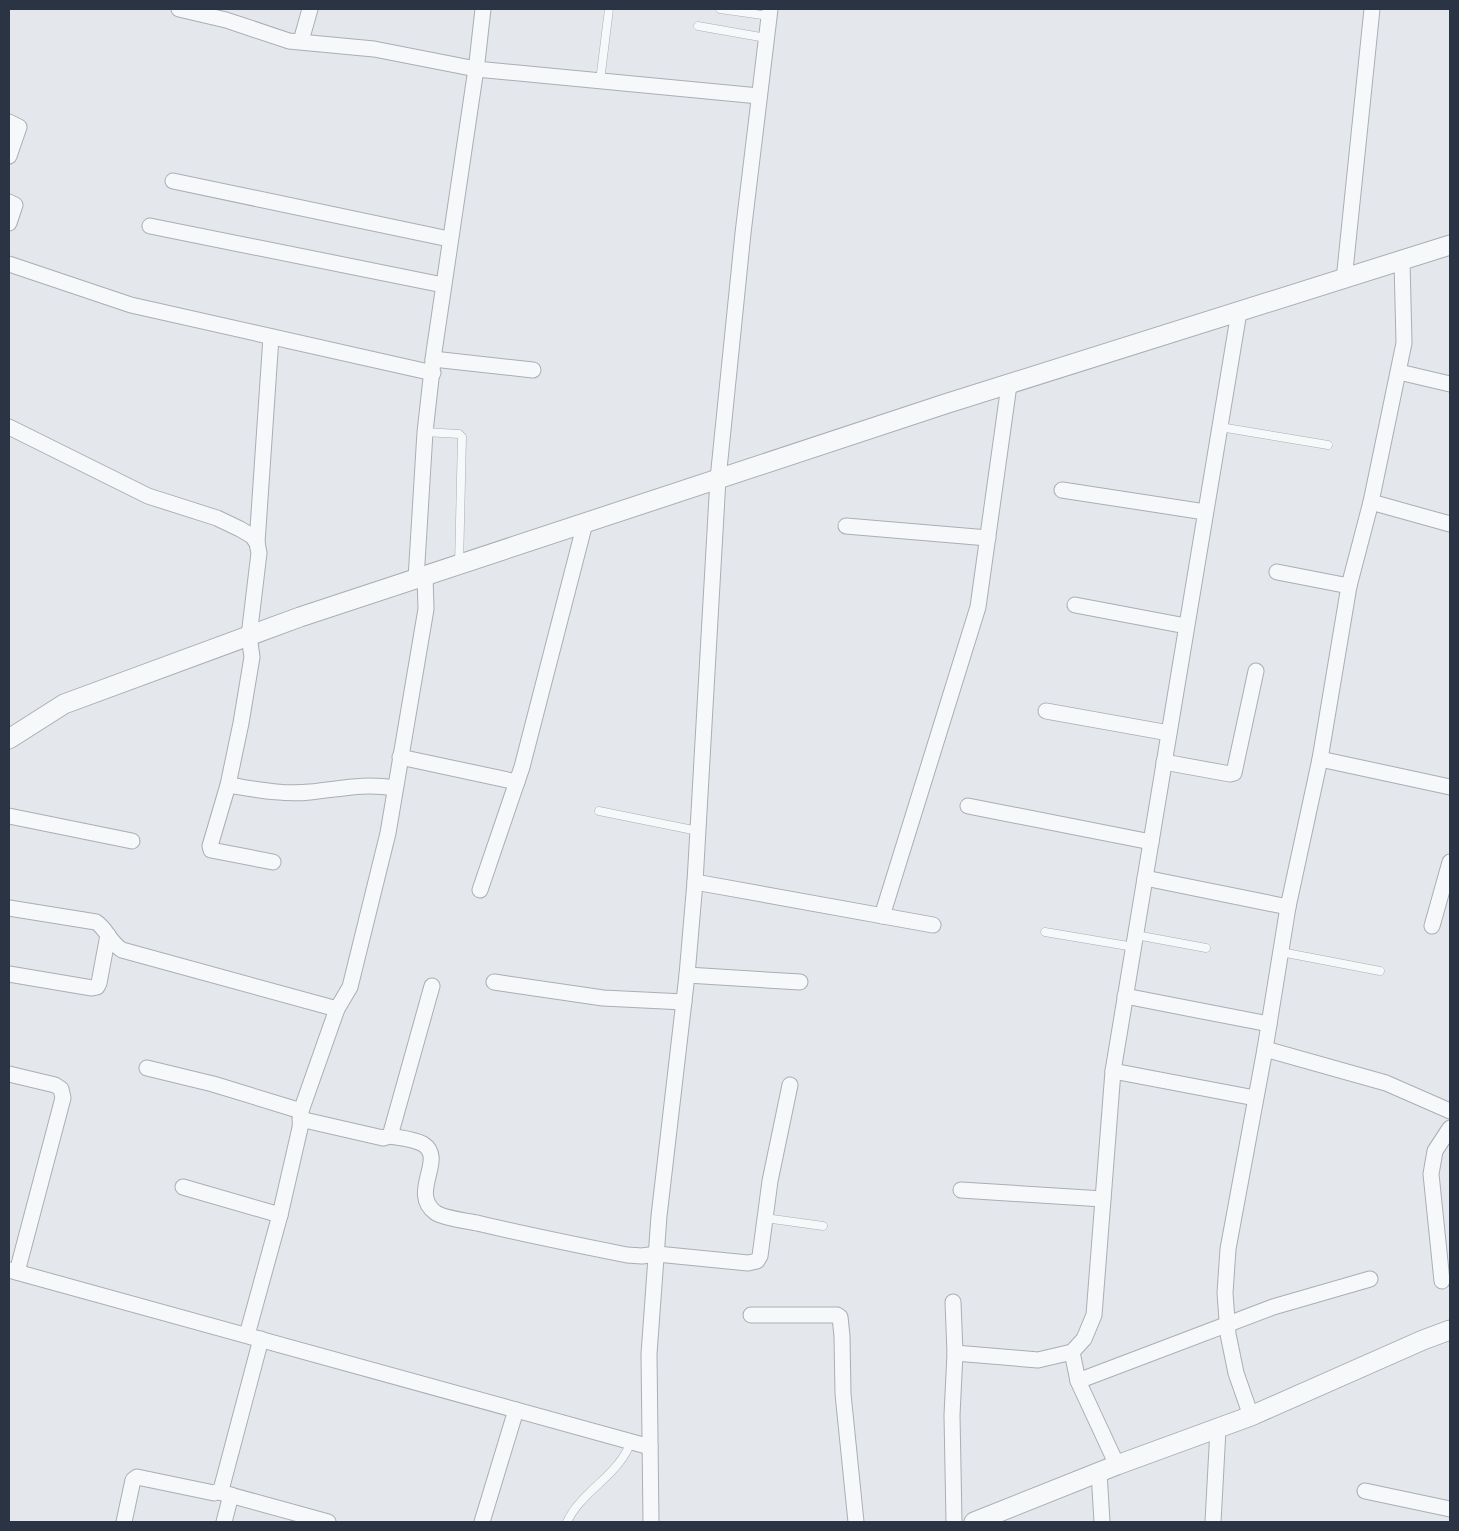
<svg xmlns="http://www.w3.org/2000/svg" width="1459" height="1531" font-family="Jost,sans-serif">
<style>
.lines{fill:none;stroke-linecap:round;stroke-linejoin:round}
.service-casing{stroke:#a9aeb7;stroke-width:9}
.minor-casing{stroke:#a9aeb7;stroke-width:17}
.tertiary-casing{stroke:#a9aeb7;stroke-width:21}
.service{stroke:#f7f8fa;stroke-width:8}
.minor{stroke:#f7f8fa;stroke-width:15}
.tertiary{stroke:#f7f8fa;stroke-width:19}
</style>
<rect width="100%" height="100%" fill="#e4e7ec"/>
<g class="lines">
<defs>
<g id="service">
<path d="M 720,9 L 769,16"/>
<path d="M 698,26 L 766,38"/>
<path d="M 600,81 L 609,9"/>
<path d="M 1220,427 L 1328,445"/>
<path d="M 425,432 L 459,434 L 462,437 L 459,565"/>
<path d="M 599,811 L 698,831"/>
<path d="M 1045,932 L 1134,947"/>
<path d="M 1136,935 L 1206,948"/>
<path d="M 1281,952 L 1380,971"/>
<path d="M 765,1218 L 823,1226"/>
<path d="M 567,1522 C 582,1490 620,1475 631,1441"/>
</g>
<g id="minor">
<path d="M 179,9 L 226,20 L 289,41 L 374,49 L 476,69 L 759,96"/>
<path d="M 301,41 L 310,9"/>
<path d="M 9,122 L 19,127 L 9,156"/>
<path d="M 173,181 L 449,239"/>
<path d="M 9,202 L 15,205 L 9,223"/>
<path d="M 150,226 L 443,285"/>
<path d="M 1402,261 L 1404,343 L 1371,502 L 1450,524"/>
<path d="M 9,264 L 131,305 L 433,373"/>
<path d="M 1344,280 L 1372,9"/>
<path d="M 433,359 L 533,370"/>
<path d="M 1399,372 L 1450,384"/>
<path d="M 9,427 L 148,496 L 217,518 L 240,529 L 252,536 L 257,543 L 259,553 L 249,636 L 252,657 L 241,723 L 228,785 L 210,846 L 211,850 L 273,862"/>
<path d="M 1062,490 L 1205,512"/>
<path d="M 846,526 L 988,538"/>
<path d="M 257,543 L 271,337"/>
<path d="M 1277,572 L 1349,586"/>
<path d="M 416,579 L 425,432 L 434,352 L 477,62 L 483,9"/>
<path d="M 1075,605 L 1186,626"/>
<path d="M 1046,711 L 1169,733"/>
<path d="M 400,757 L 517,782"/>
<path d="M 1320,759 L 1450,787"/>
<path d="M 1164,762 L 1230,774 L 1234,773 L 1256,671"/>
<path d="M 228,785 C 255,789 282,795 310,792 C 341,789 363,783 395,788"/>
<path d="M 968,806 L 1151,842"/>
<path d="M 9,816 L 132,841"/>
<path d="M 1145,878 L 1288,907"/>
<path d="M 695,882 L 933,925"/>
<path d="M 480,890 L 522,767 L 585,523"/>
<path d="M 9,908 L 96,922 C 107,929 109,942 122,950 L 337,1009"/>
<path d="M 882,916 L 978,607 L 1009,385"/>
<path d="M 1432,926 L 1450,862"/>
<path d="M 9,974 L 92,988 L 97,987 L 99,983 L 108,935"/>
<path d="M 687,975 L 800,982"/>
<path d="M 494,982 L 603,998 L 684,1002"/>
<path d="M 1125,996 L 1269,1024"/>
<path d="M 1265,1049 L 1386,1083 L 1450,1111"/>
<path d="M 147,1068 L 213,1084 L 301,1111"/>
<path d="M 1113,1071 L 1255,1098"/>
<path d="M 9,1074 L 55,1085 L 61,1089 L 63,1098 L 17,1272"/>
<path d="M 300,1119 L 383,1138 L 390,1136 L 432,986"/>
<path d="M 390,1136 C 400,1138 414,1139 423,1144 C 447,1159 408,1193 436,1213 C 444,1218 466,1221 477,1223 C 527,1235 577,1245 627,1255 L 642,1256 L 657,1254 L 748,1263 L 757,1261 L 760,1256 L 770,1181 L 790,1085"/>
<path d="M 183,1187 L 280,1215"/>
<path d="M 961,1190 L 1103,1199"/>
<path d="M 9,1270 L 650,1447"/>
<path d="M 1442,1281 L 1431,1174 L 1435,1151 L 1450,1128"/>
<path d="M 953,1302 L 955,1353 L 952,1415 L 954,1522"/>
<path d="M 751,1315 L 837,1315 L 840,1317 L 842,1336 L 843,1394 L 856,1522"/>
<path d="M 247,1335 L 280,1215 L 300,1128 L 301,1111 L 337,1009 L 350,987 L 388,833 L 426,609 L 425,576"/>
<path d="M 955,1353 L 1038,1360 L 1072,1352"/>
<path d="M 1078,1381 L 1273,1307 L 1370,1279"/>
<path d="M 1251,1416 L 1236,1373 L 1228,1334 L 1225,1293 L 1228,1249 L 1265,1049 L 1288,907 L 1320,759 L 1349,586 L 1371,502"/>
<path d="M 1117,1465 L 1078,1381 L 1072,1352 L 1084,1339 L 1094,1315 L 1113,1071 L 1239,312"/>
<path d="M 1099,1472 L 1102,1522"/>
<path d="M 1365,1491 L 1450,1509"/>
<path d="M 219,1492 L 328,1522"/>
<path d="M 124,1522 L 133,1480 L 137,1477 L 214,1493 L 221,1490 L 261,1339"/>
<path d="M 224,1522 L 231,1495"/>
<path d="M 482,1522 L 516,1410"/>
<path d="M 651,1522 L 649,1354 L 659,1216 L 687,975 L 695,882 L 718,479 L 743,233 L 770,9"/>
<path d="M 1213,1522 L 1218,1429"/>
</g>
<g id="tertiary">
<path d="M 9,739 L 64,704 L 300,617 L 945,404 L 1450,245"/>
<path d="M 974,1522 L 1117,1465 L 1251,1416 L 1423,1340 L 1450,1330"/>
</g>
</defs>
<use href="#service" class="service-casing"/>
<use href="#minor" class="minor-casing"/>
<use href="#tertiary" class="tertiary-casing"/>
<use href="#service" class="service"/>
<use href="#minor" class="minor"/>
<use href="#tertiary" class="tertiary"/>
</g>
<rect width="1459" height="1531" fill="none" stroke="#2b3445" stroke-width="20"/>
</svg>
